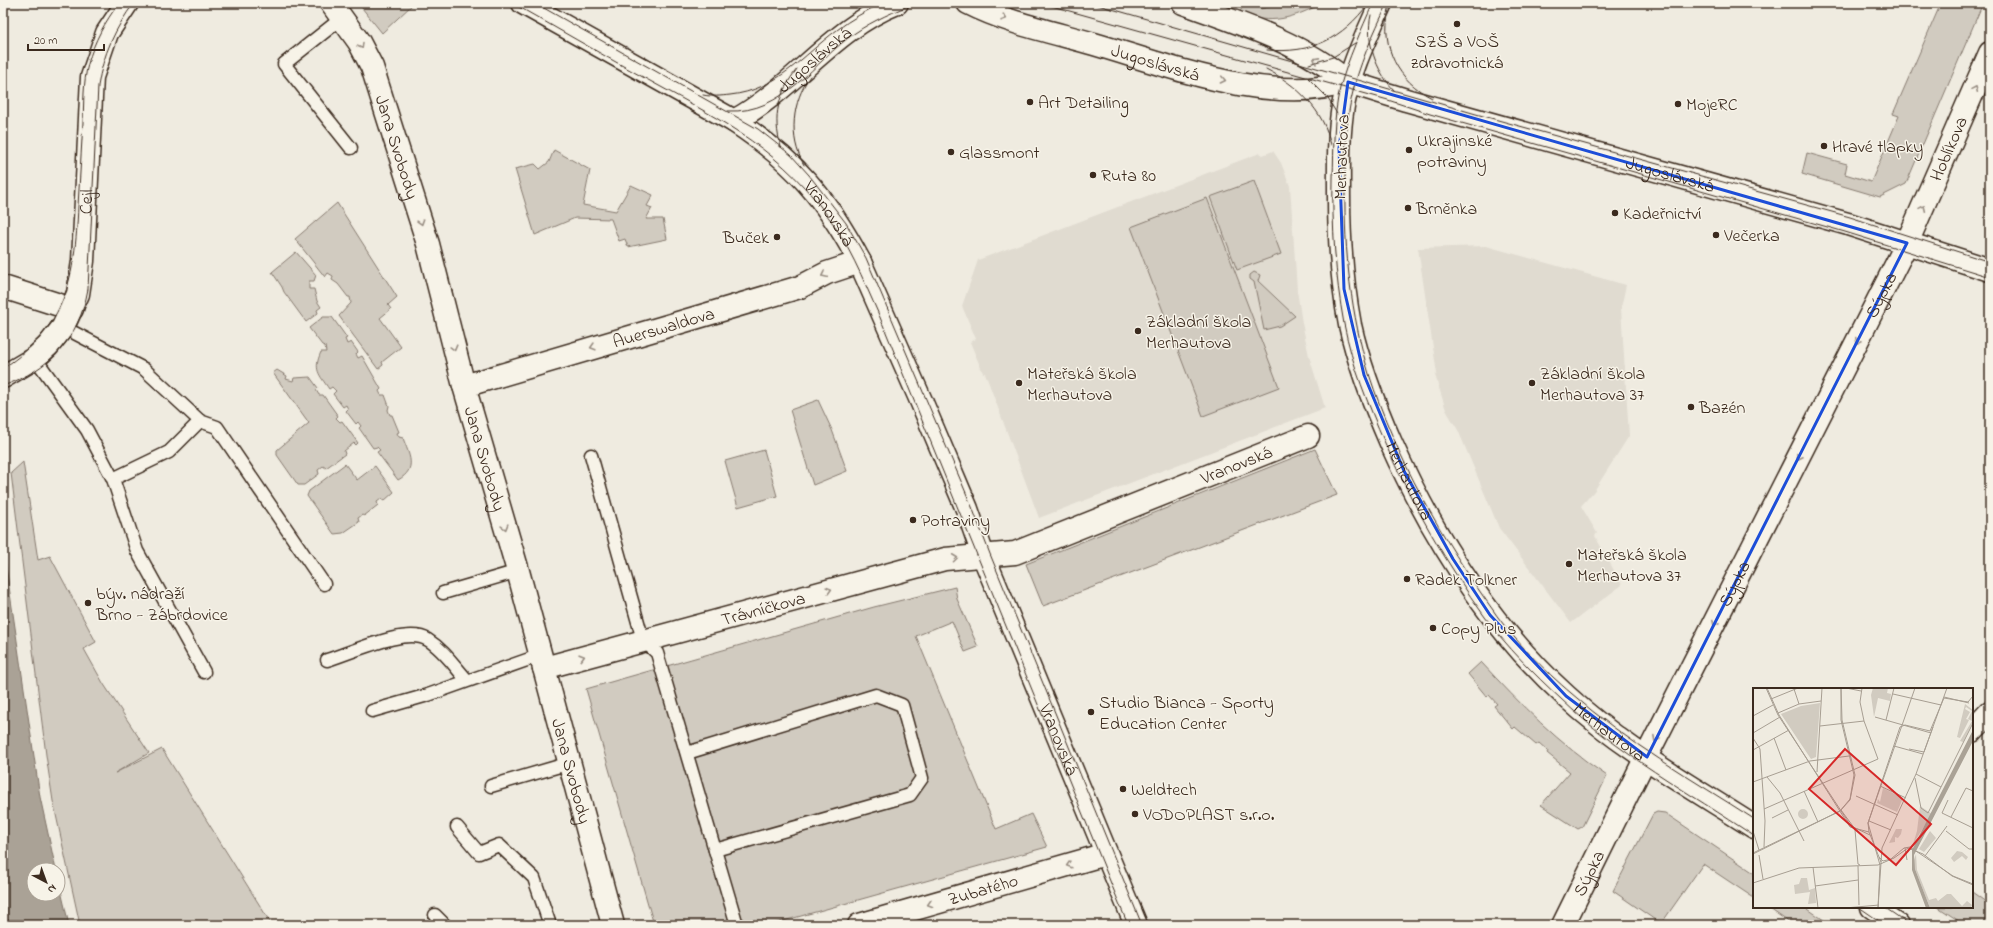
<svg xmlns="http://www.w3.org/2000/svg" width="1993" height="928" font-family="'Indie Flower',sans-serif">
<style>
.built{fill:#e0dbd0}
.green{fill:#d1cbc0;stroke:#867a6f}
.water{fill:#aaa296;stroke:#7e7266}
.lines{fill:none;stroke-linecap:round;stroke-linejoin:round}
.lane-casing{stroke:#3b2a1e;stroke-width:15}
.street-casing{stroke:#3b2a1e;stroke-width:25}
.secondary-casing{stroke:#3b2a1e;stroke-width:25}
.lane{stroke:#f7f3e8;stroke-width:12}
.street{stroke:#f7f3e8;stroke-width:22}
.secondary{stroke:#f7f3e8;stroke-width:22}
.tram{stroke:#3b2a1e;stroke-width:1}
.oneway{stroke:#998e83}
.marked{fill:none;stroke:#1d4ed8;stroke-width:3;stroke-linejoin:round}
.poi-dot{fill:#3b2a1e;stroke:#f7f3e8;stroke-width:1.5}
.labels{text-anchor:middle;stroke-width:3;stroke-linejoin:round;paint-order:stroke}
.poi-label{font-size:18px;fill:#3b2a1e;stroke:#f7f3e8;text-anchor:start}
.street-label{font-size:18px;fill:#3b2a1e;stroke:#f7f3e8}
.inset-road{fill:none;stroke:#a79e92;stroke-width:1}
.view{fill:#d62828;fill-opacity:0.15;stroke:#d62828;stroke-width:2}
.inset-edge{fill:none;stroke:#3b2a1e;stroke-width:2}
</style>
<rect width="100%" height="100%" fill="#efebe0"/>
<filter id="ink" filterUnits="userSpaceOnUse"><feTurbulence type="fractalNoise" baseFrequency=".025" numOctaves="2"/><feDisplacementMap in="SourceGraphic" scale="8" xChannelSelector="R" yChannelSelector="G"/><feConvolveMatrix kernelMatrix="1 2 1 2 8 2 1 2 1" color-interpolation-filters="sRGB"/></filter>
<g filter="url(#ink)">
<g class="built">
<path d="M 1273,151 L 1281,163 L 1290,186 L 1297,290 L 1302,323 L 1309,356 L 1325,408 L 1039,518 L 985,373 L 983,373 L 970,342 L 976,339 L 962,306 L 978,260 L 1260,153 L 1263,155 Z"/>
<path d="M 1486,246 L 1626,285 L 1621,308 L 1629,436 L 1594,491 L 1581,506 L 1597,533 L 1595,536 L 1622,585 L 1571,623 L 1499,528 L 1458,430 L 1446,410 L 1435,375 L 1437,374 L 1418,248 Z"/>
</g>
<g class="green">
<path d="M 358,3 L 409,3 L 412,5 L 382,33 Z"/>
<path d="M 1247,3 L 1254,6 L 1259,4 L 1260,9 L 1286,3 L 1323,3 C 1293,18 1272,26 1238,13 Z"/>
<path d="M 1941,3 L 1983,3 L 1906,184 L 1880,197 L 1802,174 L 1807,153 L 1847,164 L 1845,174 L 1871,182 L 1899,116 L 1893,114 Z"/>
<path d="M 554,150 L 590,170 L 583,205 L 616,211 L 631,185 L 653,195 L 647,206 L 652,208 L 646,219 L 663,219 L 667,239 L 628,247 L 625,239 L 619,241 L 611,219 L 575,218 L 535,235 L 515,169 L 535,164 L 540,169 L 549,162 Z"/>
<path d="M 1254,181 L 1281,254 L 1237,270 L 1210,197 Z"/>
<path d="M 1207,198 L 1279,387 L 1203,416 L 1131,227 Z"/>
<path d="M 337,203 L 397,297 L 388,305 L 391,309 L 380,318 L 401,347 L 382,362 L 383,365 L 378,369 L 339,316 L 351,303 L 350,297 L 348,297 L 338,284 L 332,280 L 333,276 L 328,273 L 325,277 L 295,239 Z"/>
<path d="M 296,252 L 316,275 L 314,281 L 309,281 L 309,289 L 314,289 L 317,301 L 321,307 L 317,310 L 318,313 L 306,322 L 284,292 L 282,287 L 272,272 Z"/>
<path d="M 1254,272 L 1260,275 L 1258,281 L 1295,316 L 1280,326 L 1264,330 L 1254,282 L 1250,279 L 1250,275 Z"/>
<path d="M 323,317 L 332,317 L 347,338 L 345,339 L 347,344 L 351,342 L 358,352 L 356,354 L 358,358 L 362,356 L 381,389 L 379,391 L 381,395 L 385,395 L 389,406 L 388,410 L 390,415 L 392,415 L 399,432 L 397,433 L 399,437 L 403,438 C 409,455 418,469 398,480 L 377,452 L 380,450 L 377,447 L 373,448 L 359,428 L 361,426 L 358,422 L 356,424 L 346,411 L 348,409 L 346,405 L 343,407 L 333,394 L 336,391 L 332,387 L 329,389 C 319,374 313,370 321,352 L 326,352 L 325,346 L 322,345 L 309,328 Z"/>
<path d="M 277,370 L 287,376 L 286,379 L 293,381 L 294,378 L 310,377 L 318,388 L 316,390 L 319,395 L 323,395 L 338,416 L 336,418 L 340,422 L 342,421 L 358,443 L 356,445 L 354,443 L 344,451 L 345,454 L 326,468 L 323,466 L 318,470 L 319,474 L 304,485 L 298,485 L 277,455 L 277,450 L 309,423 L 273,373 Z"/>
<path d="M 818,400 L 832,430 L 847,471 L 813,485 L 790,410 Z"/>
<path d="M 1315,449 L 1337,495 L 1043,606 L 1026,564 Z"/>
<path d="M 764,450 L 777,496 L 738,507 L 725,461 Z"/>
<path d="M 23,462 L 38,560 L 50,556 L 96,642 L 84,649 L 103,683 L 149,753 L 115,773 L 162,749 L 272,925 L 80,925 L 53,801 L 46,755 L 11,473 Z"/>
<path d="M 345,464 L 357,480 L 375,466 L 394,492 L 384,501 L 381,499 L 377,502 L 378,505 L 364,516 L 362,515 L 358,518 L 359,522 L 343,533 L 334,534 L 307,496 L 309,491 Z"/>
<path d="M 955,587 L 957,599 L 978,647 L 965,652 L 952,621 L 916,636 L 996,829 L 1031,814 L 1047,847 L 769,925 L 654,925 L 586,689 L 874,607 Z"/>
<path d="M 1481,662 C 1521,705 1558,743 1607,776 L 1582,827 L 1578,829 L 1541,805 L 1570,772 L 1547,753 L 1548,751 L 1539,743 L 1536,745 L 1515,727 L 1513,729 L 1494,706 L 1497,704 L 1489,695 L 1487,697 L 1468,674 Z"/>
<path d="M 1657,812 L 1665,813 L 1754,873 L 1754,898 L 1703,864 L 1661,924 L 1613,891 L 1653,814 Z"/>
<path d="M 1972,892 L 1990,905 L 1990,925 L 1965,925 L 1938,907 L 1972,907 Z"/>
<path d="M 1767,907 L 1805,907 L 1831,925 L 1793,925 Z"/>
</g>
<path class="water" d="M 3,546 L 40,797 L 56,870 L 34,870 L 34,894 L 58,894 L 58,878 L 69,925 L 3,925 Z"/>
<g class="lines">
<defs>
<g id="lane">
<path d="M 342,18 L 284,64 L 351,148"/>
<path d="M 63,327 L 144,369 L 200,421 L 169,452 L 113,479"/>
<path d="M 35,358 L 87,430 L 113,479 L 137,551 L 204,672"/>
<path d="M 200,421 L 217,427 L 324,584"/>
<path d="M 591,455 L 643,640 L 657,653 L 737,925"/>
<path d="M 443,593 L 518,571"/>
<path d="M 327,660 C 351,653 407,626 428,640 C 444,650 455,667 467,680"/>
<path d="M 372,711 L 428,695 L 541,655"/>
<path d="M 687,753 L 876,695 L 902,705 L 922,778 L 910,795 L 715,850"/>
<path d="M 491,786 L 570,763"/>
<path d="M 457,827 L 479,853 L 499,845 L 534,878 L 550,925"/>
<path d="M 435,915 L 445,925"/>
</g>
<g id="street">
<path id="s1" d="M 331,3 L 359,42 L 372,67 L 428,244 L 464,386 L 518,571 L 613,925"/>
<path id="s2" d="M 1348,82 L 1406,100 L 1848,224 L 1990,270"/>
<path id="s3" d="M 734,121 C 795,161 826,198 860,262 L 922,403 L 967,509 L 983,555 L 1136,925"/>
<path d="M 3,287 L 72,309"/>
<path id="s4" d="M 464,386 L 800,287 L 827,273 L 860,262"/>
<path id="s5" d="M 544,668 L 945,559 L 1015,553 L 1308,436"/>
<path d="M 1972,731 L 1990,712"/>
<path id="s6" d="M 859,925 L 1106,854"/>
<path id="s7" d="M 1563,925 L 1643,763 L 1907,243 L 1990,53"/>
</g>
<g id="secondary">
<path id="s8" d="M 523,3 L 734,121 C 794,88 833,28 897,3"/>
<path id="s9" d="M 968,3 C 1007,23 1052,32 1094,44 C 1170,66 1270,106 1348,82"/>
<path d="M 1183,3 C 1239,23 1302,43 1348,82"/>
<path id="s10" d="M 1381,3 C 1366,37 1350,69 1343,106 C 1338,136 1339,165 1339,196 C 1339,239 1342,283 1350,325 C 1359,366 1374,404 1391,443 C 1433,537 1489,626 1566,696 C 1622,748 1690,786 1754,827"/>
<path id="s11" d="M 3,377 L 35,358 L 48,346 L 63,327 L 78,294 L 83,261 L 92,77 L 107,33 L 127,3"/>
<path d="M 1872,907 L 1898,925"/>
</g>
</defs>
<use href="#lane" class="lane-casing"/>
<use href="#street" class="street-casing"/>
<use href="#secondary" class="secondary-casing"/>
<use href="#lane" class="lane"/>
<use href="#street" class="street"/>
<use href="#secondary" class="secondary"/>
<g class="tram">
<path d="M 512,3 C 555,27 597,52 641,76 C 711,115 774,144 824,211 C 848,242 863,279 879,315 L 1128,925"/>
<path d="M 535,3 L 758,129 L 791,155 L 809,175 L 846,223 L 866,258 L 972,507 L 990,554 L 1142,925"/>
<path d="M 1041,3 L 1388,100 L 1430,114 L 1845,232 L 1990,277"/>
<path d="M 1091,3 L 1476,114 L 1850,217 L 1990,262"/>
<path d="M 1373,3 C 1361,31 1348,58 1340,88 C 1333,117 1334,148 1333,178 C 1332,227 1335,275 1344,324 C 1352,365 1368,404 1385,443 C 1412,504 1446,563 1485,617 C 1507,647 1534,674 1561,699 C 1618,754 1689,792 1754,836"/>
<path d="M 1388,3 C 1373,34 1358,66 1351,100 C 1345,129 1345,159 1345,189 C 1344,251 1351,315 1369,374 C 1395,456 1443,541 1493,610 C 1511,637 1546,672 1571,693 C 1626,742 1692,779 1754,819"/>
<path d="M 1389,9 C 1380,47 1398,81 1432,98"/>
<path d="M 1371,15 C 1365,41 1376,71 1394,90"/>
<path d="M 1267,50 C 1312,54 1342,39 1369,3"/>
<path d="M 1309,64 L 1333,57 L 1355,43"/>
<path d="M 1266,69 C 1297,85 1324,110 1331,145"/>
<path d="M 1308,78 L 1327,97 L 1337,114"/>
<path d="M 703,95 C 712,97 721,96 730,95 C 777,90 802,56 837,30 C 851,19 866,11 882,3"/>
<path d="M 728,111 C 784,114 814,61 855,33 C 874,20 895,11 916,3"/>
<path d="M 781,147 C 772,116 778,94 797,69"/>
<path d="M 804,165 C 788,137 792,102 810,76"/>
<path d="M 3,368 C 67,327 75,277 78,206 C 80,178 81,150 83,122 C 84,103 83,83 88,64 C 94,41 105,22 119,3"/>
<path d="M 3,386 C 50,369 79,339 88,289 L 98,86 C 103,55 115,28 134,3"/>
<path d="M 1859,907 L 1885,925"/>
<path d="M 1884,907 L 1910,925"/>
</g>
</g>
<defs><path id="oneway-chevron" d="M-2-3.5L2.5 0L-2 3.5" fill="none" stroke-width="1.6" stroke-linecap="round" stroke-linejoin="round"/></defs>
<g class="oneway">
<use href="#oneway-chevron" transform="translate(1004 18) rotate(18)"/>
<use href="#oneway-chevron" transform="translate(361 46) rotate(59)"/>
<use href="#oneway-chevron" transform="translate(1316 60) rotate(-151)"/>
<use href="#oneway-chevron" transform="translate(1223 80) rotate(12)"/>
<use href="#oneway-chevron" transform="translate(1975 89) rotate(-66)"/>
<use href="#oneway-chevron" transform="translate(1923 208) rotate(-66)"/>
<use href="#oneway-chevron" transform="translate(421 222) rotate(73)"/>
<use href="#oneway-chevron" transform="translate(824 275) rotate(155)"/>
<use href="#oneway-chevron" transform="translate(1858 341) rotate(117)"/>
<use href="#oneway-chevron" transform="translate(593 347) rotate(164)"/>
<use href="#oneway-chevron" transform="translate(454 348) rotate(75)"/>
<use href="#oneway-chevron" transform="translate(1799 457) rotate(117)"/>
<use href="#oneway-chevron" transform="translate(505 527) rotate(74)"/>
<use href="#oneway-chevron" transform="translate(955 558) rotate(-7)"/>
<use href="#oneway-chevron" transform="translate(829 590) rotate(-15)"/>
<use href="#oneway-chevron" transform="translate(1715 623) rotate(117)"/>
<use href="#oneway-chevron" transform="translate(582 657) rotate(-16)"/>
<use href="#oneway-chevron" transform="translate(1656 739) rotate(118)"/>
<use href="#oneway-chevron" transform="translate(1069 865) rotate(164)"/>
<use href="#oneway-chevron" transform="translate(930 904) rotate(164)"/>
</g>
</g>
<path class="marked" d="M 1348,82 L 1907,243 L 1647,757 L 1566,696 L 1490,615 L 1453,559 L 1404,471 L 1364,375 L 1344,289 L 1339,148 Z"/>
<g class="poi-dot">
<circle cx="1457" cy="24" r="4"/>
<circle cx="1030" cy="102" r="4"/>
<circle cx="1678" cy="104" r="4"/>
<circle cx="1824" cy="146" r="4"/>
<circle cx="1409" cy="150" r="4"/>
<circle cx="951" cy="152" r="4"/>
<circle cx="1093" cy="175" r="4"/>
<circle cx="1408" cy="208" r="4"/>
<circle cx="1615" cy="213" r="4"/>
<circle cx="1716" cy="235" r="4"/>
<circle cx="777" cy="237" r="4"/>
<circle cx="1138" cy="331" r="4"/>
<circle cx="1019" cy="383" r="4"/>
<circle cx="1532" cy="383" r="4"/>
<circle cx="1691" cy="407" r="4"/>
<circle cx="913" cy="520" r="4"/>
<circle cx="1569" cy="564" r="4"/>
<circle cx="1407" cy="579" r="4"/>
<circle cx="88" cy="603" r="4"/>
<circle cx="1433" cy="628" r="4"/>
<circle cx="1091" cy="712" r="4"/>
<circle cx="1123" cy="789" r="4"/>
<circle cx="1135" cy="814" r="4"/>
</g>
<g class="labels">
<g class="poi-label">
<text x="1457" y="47" text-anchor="middle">SZŠ a VOŠ<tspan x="1457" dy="21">zdravotnická</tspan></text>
<text x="1038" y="108">Art Detailing</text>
<text x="1686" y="110">MojeRC</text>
<text x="1417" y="146">Ukrajinské<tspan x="1417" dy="21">potraviny</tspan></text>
<text x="1832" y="152">Hravé tlapky</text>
<text x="959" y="158">Glassmont</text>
<text x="1101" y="181">Ruta 80</text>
<text x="1416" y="214">Brněnka</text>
<text x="1623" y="219">Kadeřnictví</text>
<text x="1724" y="241">Večerka</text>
<text x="769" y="243" text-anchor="end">Buček</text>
<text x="1146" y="327">Základní škola<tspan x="1146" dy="21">Merhautova</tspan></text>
<text x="1027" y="379">Mateřská škola<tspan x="1027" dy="21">Merhautova</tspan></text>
<text x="1540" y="379">Základní škola<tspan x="1540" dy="21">Merhautova 37</tspan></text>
<text x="1699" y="413">Bazén</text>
<text x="921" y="526">Potraviny</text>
<text x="1577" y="560">Mateřská škola<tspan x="1577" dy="21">Merhautova 37</tspan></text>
<text x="1415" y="585">Radek Tolkner</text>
<text x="96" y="599">býv. nádraží<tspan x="96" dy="21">Brno - Zábrdovice</tspan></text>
<text x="1441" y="634">Copy Plus</text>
<text x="1099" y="708">Studio Bianca - Sporty<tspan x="1099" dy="21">Education Center</tspan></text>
<text x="1131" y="795">Weldtech</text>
<text x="1143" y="820">VODOPLAST s.r.o.</text>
</g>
<g class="street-label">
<text dy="6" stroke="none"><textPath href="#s8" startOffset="343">Jugoslávská</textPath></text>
<text dy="6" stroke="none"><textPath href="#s9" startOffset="197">Jugoslávská</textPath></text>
<text dy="6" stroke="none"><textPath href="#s1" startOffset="160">Jana Svobody</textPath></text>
<text dy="6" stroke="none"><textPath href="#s7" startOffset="867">Hoblíkova</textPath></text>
<text transform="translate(1341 157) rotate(-88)" y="6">Merhautova</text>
<text dy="6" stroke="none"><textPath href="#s2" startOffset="335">Jugoslávská</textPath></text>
<text dy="6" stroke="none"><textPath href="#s11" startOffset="208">Cejl</textPath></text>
<text dy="6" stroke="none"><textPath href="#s3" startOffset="134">Vranovská</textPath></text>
<text dy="6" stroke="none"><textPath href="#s7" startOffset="706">Sýpka</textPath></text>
<text dy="6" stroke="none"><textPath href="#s4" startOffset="208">Auerswaldova</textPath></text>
<text dy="6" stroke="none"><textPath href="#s1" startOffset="484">Jana Svobody</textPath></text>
<text dy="6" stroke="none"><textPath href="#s5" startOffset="724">Vranovská</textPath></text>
<text dy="6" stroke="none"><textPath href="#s10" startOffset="497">Merhautova</textPath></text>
<text dy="6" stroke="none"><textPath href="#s7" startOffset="382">Sýpka</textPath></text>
<text dy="6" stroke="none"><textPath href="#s5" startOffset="227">Trávníčkova</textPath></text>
<text dy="6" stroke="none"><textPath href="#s10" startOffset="821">Merhautova</textPath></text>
<text dy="6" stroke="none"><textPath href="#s3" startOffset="709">Vranovská</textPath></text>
<text dy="6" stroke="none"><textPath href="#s1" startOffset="808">Jana Svobody</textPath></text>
<text dy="6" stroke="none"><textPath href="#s7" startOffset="58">Sýpka</textPath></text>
<text dy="6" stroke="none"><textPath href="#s6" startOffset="129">Zubatého</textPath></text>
</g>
</g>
<g transform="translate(1753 688)">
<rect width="220" height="220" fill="#efebe0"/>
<path d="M 120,0 L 135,0 L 134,5 L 138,6 L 137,13 L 125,10 L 121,29 L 118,7 ZM 67,15 L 63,69 L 58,71 L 28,26 L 48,18 ZM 212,16 L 220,22 L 220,34 L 210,54 L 207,53 L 219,33 L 215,31 L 219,23 L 213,19 L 212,21 L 217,24 L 213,31 L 216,32 L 207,50 L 204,49 ZM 130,100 L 150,110 L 144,124 L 124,115 L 125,111 L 127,114 ZM 167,118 L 179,126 L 160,156 L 164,143 ZM45 126a5 5 0 1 1 10 0a5 5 0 1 1-10 0ZM 143,141 L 149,141 L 148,146 L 145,150 L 142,149 L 142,154 L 136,155 ZM 177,143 L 183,150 L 171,164 L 166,161 ZM 204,163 L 209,164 L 215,169 L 213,172 L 209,168 L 201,174 L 198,170 ZM 163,166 L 164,182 L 176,212 L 183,210 L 185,213 L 194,206 L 198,206 L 209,218 L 214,213 L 219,217 L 218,220 L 177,220 L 162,181 L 160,175 ZM 48,190 L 54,190 L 56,202 L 62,200 L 63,215 L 55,216 L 57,204 L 42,206 L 41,197 L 46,196 Z" fill="#d1cbc0"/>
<path d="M 220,42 L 220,53 L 161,167 L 162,181 L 177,220 L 173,220 L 159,182 L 159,162 Z" fill="#aaa296"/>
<path class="inset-road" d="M 13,0 L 25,27 L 98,138 L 117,147M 14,0 L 26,27 L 97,139 L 116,144M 93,0 L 108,3M 109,0 L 107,14 L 111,33 L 125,71M 41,1 L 46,16M 140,6 L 188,17M 191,9 L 216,15M 18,11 L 45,0M 25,25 L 46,16 L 68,13M 0,28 L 20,17M 122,29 L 178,45M 133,32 L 141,0M 67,38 L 111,33M 0,45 L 27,29M 0,50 L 7,61 L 12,133 L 11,159M 21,50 L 33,82M 141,58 L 170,66M 156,61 L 171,64 L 180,39M 0,62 L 36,42M 64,84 L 69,0M 163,86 L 188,99M 14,89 L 27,105 L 51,153M 162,90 L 168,120 L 175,125 L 220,35M 0,94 L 57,73 L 96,68M 127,98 L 153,110M 51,103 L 65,134M 103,108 L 145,127M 195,112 L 189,125 L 220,140M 11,121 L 125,71M 88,122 L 102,141M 198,129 L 213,100 L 220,103M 19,130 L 35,122M 116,133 L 138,142M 102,142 L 105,176 L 107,177M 0,143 L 6,162M 193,143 L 216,161 L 220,161M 152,160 L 154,172M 0,165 L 87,123 L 97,111 L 101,87 L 88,32 L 88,0M 0,166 L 87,123 L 97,112 L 102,87 L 89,32 L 88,0M 6,167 L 10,191M 172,168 L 194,138M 126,169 L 130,173 L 138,171 L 151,160 L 157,159 L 200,188 L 220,196M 128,174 L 116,144 L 115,135 L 162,0M 105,178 L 106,217M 60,179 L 65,220M 0,195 L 46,180 L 125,177 L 141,170 L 155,160 L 170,166 L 199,188 L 220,197M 62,198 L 105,192M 92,220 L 126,217M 125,220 L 129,160 L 163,86 L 194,0M 125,220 L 127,177 L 115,135 L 147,39 L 152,37 L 177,43 L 191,10 L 215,14 L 220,8"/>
<path class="view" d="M 92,61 L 178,136 L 143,177 L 56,101 Z"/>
<rect width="220" height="220" class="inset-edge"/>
</g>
<rect width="1993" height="928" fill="none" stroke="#f7f3e8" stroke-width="16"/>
<rect x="8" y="8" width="1977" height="912" fill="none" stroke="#3b2a1e" stroke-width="1.5" filter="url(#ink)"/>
<g transform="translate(46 882) rotate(139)"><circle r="19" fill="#f7f3e8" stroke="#aca397"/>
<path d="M0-3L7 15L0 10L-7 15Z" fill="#3b2a1e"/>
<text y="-6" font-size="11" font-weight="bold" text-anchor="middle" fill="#3b2a1e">N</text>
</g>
<path d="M28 44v6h76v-6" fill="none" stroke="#3b2a1e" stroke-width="2"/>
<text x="34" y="44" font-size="12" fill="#3b2a1e" stroke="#f7f3e8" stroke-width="3" paint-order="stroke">20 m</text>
</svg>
